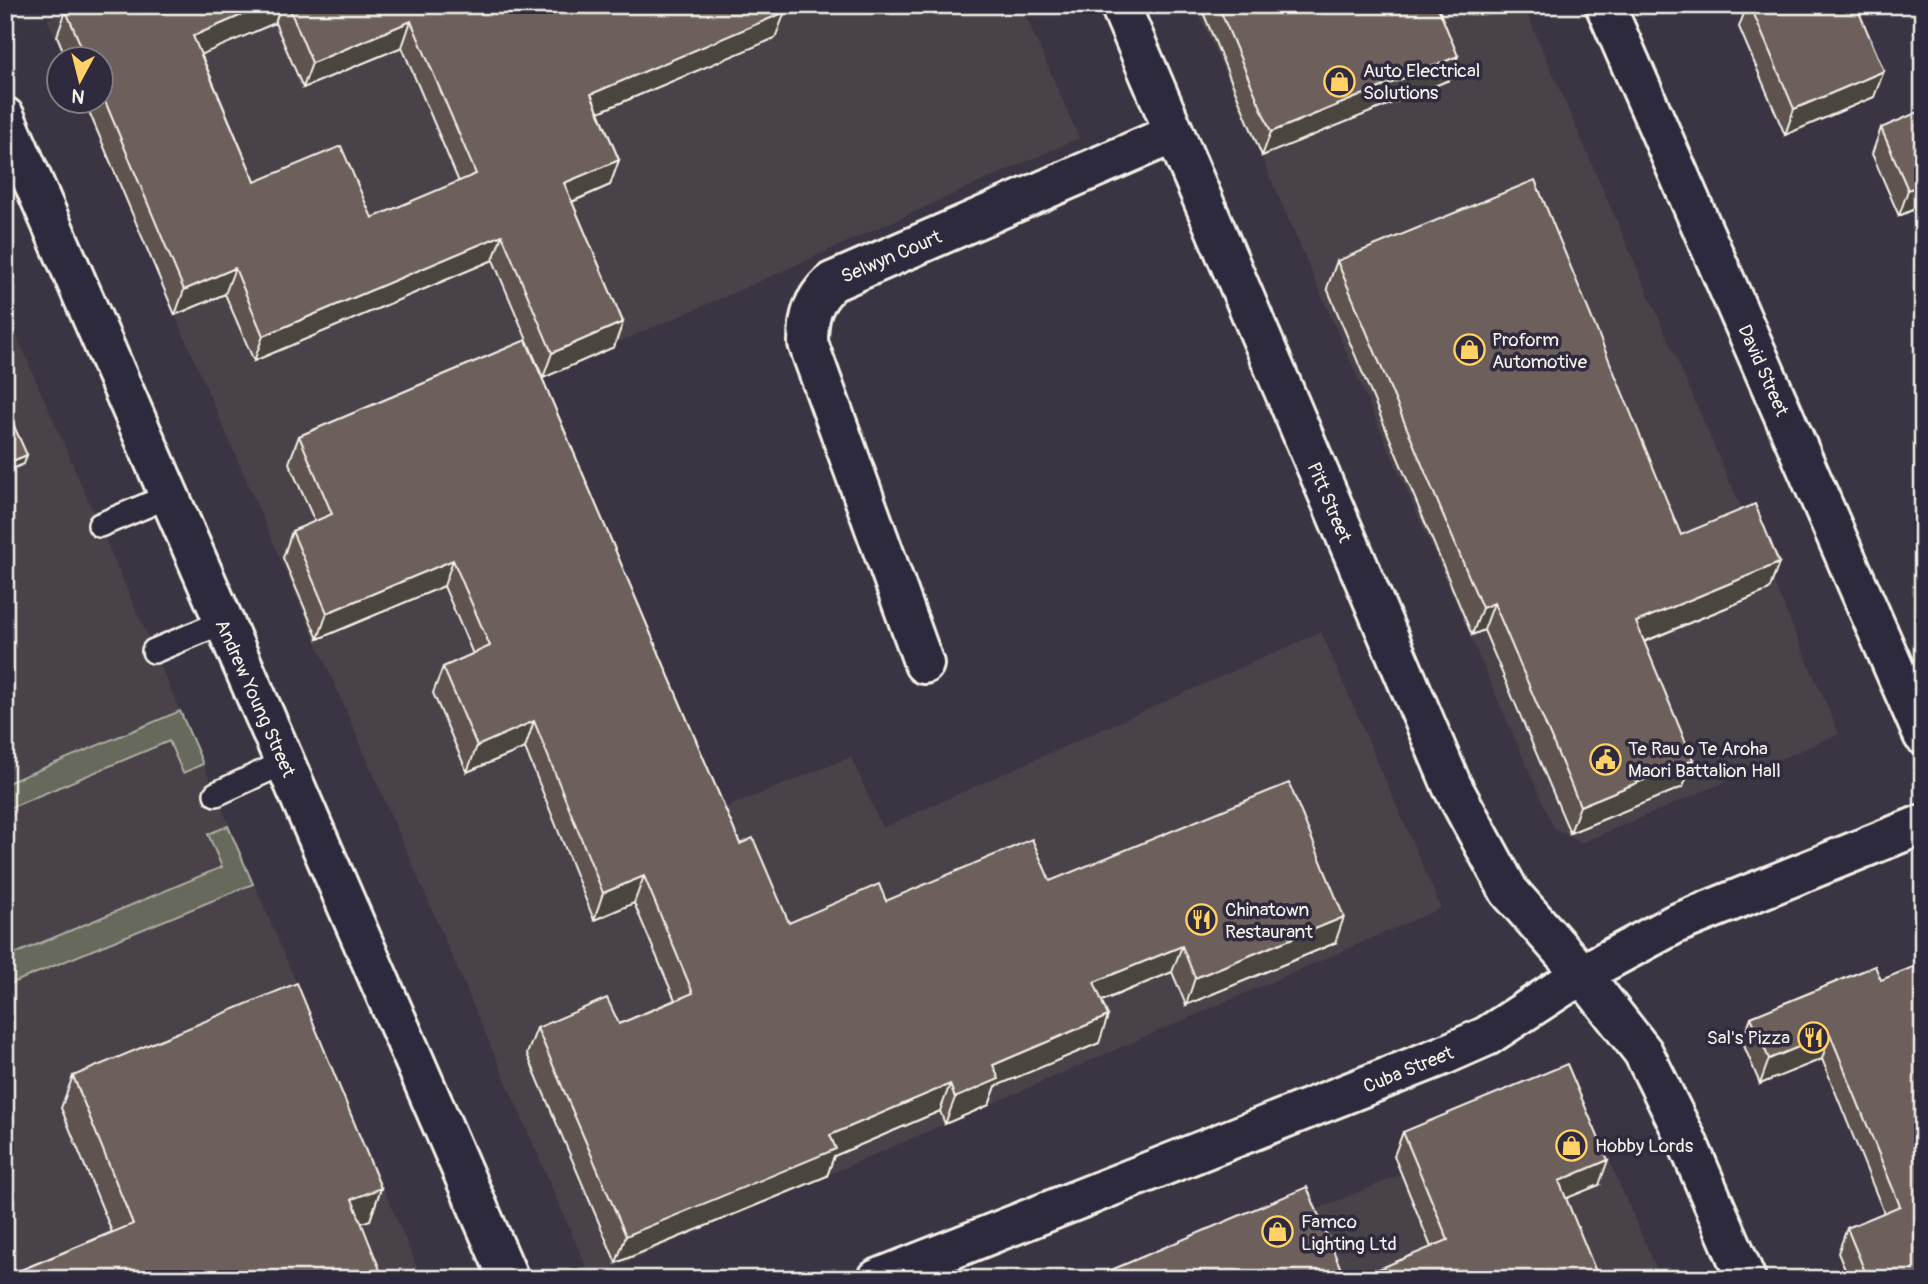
<svg xmlns="http://www.w3.org/2000/svg" width="1928" height="1284" font-family="Pangolin,sans-serif">
<style>
.built{fill:#4a424a}
.green{fill:#66695b;stroke:#adada2;stroke-width:2}
.lines{fill:none;stroke-linecap:round;stroke-linejoin:round}
.service-casing{stroke:#f4f1e8;stroke-width:28}
.minor-casing{stroke:#f4f1e8;stroke-width:44}
.tertiary-casing{stroke:#f4f1e8;stroke-width:44}
.secondary-casing{stroke:#f4f1e8;stroke-width:44}
.service{stroke:#2f2a3d;stroke-width:23}
.minor{stroke:#2f2a3d;stroke-width:38}
.tertiary{stroke:#2f2a3d;stroke-width:38}
.secondary{stroke:#2f2a3d;stroke-width:38}
.wall{fill:#5e534f;stroke:#f4f1e8;stroke-width:2;fill-rule:evenodd}
.shaded-wall{fill:#4c4440;stroke:#f4f1e8;stroke-width:2}
.building{fill:#6d615c;stroke:#f4f1e8;stroke-width:2}
.labels{text-anchor:middle;stroke-width:7;stroke-linejoin:round;paint-order:stroke}
.poi-label{font-size:19px;fill:#f4f1e8;stroke:#2f2a3d;text-anchor:start}
.street-label{font-size:19px;fill:#f4f1e8;stroke:#2f2a3d}
</style>
<rect width="100%" height="100%" fill="#3b3543"/>
<filter id="ink" filterUnits="userSpaceOnUse"><feTurbulence type="fractalNoise" baseFrequency=".0143" numOctaves="2"/><feDisplacementMap in="SourceGraphic" scale="14" xChannelSelector="R" yChannelSelector="G"/><feConvolveMatrix kernelMatrix="1 2 1 2 8 2 1 2 1" color-interpolation-filters="sRGB"/></filter>
<g filter="url(#ink)">
<g class="built">
<path d="M 79,5 L 1021,5 L 1079,138 L 722,298 L 534,378 L 720,810 L 851,757 L 882,828 L 1321,632 L 1441,908 L 591,1278 L 83,102 L 102,102 L 102,60 L 65,59 L 47,19 Z"/>
<path d="M 1195,5 L 1523,5 L 1839,734 L 1581,843 L 1554,828 Z"/>
<path d="M 5,309 L 216,794 L 422,1279 L 5,1279 Z"/>
<path d="M 1582,1099 L 1661,1279 L 1150,1279 Z"/>
</g>
<g class="green">
<path d="M 180,711 L 203,764 L 183,773 L 169,741 L 5,810 L 5,784 Z"/>
<path d="M 228,826 L 253,884 L 5,986 L 5,958 L 222,867 L 208,834 Z"/>
</g>
<g class="lines">
<defs>
<g id="service">
<path d="M 100,525 L 169,496"/>
<path d="M 154,651 L 223,622"/>
<path d="M 216,794 L 285,762"/>
</g>
<g id="minor">
<path d="M 1605,5 L 1923,735"/>
<path d="M 5,117 L 509,1279"/>
<path d="M 924,664 L 808,343 C 808,316 812,301 832,282 L 1173,134"/>
<path d="M 877,1279 L 1444,1055 L 1487,1036 L 1582,974"/>
</g>
<path id="tertiary" d="M 1582,974 L 1675,924 L 1923,824"/>
<path id="secondary" d="M 1120,5 L 1452,786 L 1509,891 L 1582,974 L 1643,1052 L 1686,1139 L 1746,1279"/>
</defs>
<use href="#service" class="service-casing"/>
<use href="#minor" class="minor-casing"/>
<use href="#tertiary" class="tertiary-casing"/>
<use href="#secondary" class="secondary-casing"/>
<use href="#service" class="service"/>
<use href="#minor" class="minor"/>
<use href="#tertiary" class="tertiary"/>
<use href="#secondary" class="secondary"/>
</g>
<g class="wall">
<path d="M 79,5 L 782,5 L 775,38 L 599,112 L 619,160 L 610,185 L 572,202 L 623,322 L 614,347 L 543,378 L 493,260 L 254,361 L 225,294 L 175,315 L 85,102 L 102,102 L 102,60 L 67,60 L 57,36 L 66,11 ZM 275,23 L 303,88 L 402,47 L 459,182 L 372,218 L 255,182 L 201,54 Z"/>
<path d="M 1200,5 L 1437,5 L 1449,80 L 1262,156 Z"/>
<path d="M 1747,5 L 1856,5 L 1874,97 L 1785,135 L 1739,27 Z"/>
<path d="M 1881,128 L 1923,205 L 1899,216 L 1872,154 Z"/>
<path d="M 1337,261 L 1681,535 L 1779,563 L 1769,590 L 1644,642 L 1683,787 L 1570,833 L 1484,630 L 1472,635 L 1327,288 Z"/>
<path d="M 526,340 L 740,844 L 789,923 L 886,901 L 1050,881 L 1335,943 L 1186,1005 L 1172,972 L 1102,1001 L 1099,1043 L 996,1086 L 989,1105 L 945,1124 L 940,1111 L 834,1156 L 827,1176 L 616,1263 L 527,1054 L 537,1028 L 619,1024 L 675,1000 L 634,903 L 594,920 L 525,748 L 467,772 L 433,693 L 443,667 L 473,654 L 444,586 L 318,639 L 283,558 L 292,531 L 315,522 L 289,463 L 299,436 Z"/>
<path d="M 1875,966 L 1923,1279 L 1849,1279 L 1838,1253 L 1847,1228 L 1884,1213 L 1822,1059 L 1760,1084 L 1742,1041 L 1751,1017 Z"/>
<path d="M 73,1076 L 381,1188 L 370,1220 L 9,1275 L 112,1232 L 61,1108 Z"/>
<path d="M 1403,1132 L 1599,1185 L 1566,1198 L 1431,1247 L 1394,1156 Z"/>
</g>
<g class="shaded-wall">
<path d="M 265,5 L 281,5 L 275,23 L 184,62 L 193,36 Z"/>
<path d="M 785,12 L 775,38 L 582,119 L 591,94 Z"/>
<path d="M 411,21 L 402,47 L 303,88 L 312,63 Z"/>
<path d="M 1458,56 L 1449,80 L 1262,156 L 1271,132 Z"/>
<path d="M 1884,71 L 1874,97 L 1785,135 L 1794,109 Z"/>
<path d="M 619,160 L 610,185 L 555,209 L 564,183 Z"/>
<path d="M 1923,184 L 1923,205 L 1899,216 L 1908,190 Z"/>
<path d="M 502,235 L 493,260 L 254,361 L 263,336 Z"/>
<path d="M 235,268 L 225,294 L 175,315 L 184,290 Z"/>
<path d="M 623,322 L 614,347 L 543,378 L 552,353 Z"/>
<path d="M 27,455 L 24,464 L 5,472 L 5,464 Z"/>
<path d="M 453,560 L 444,586 L 318,639 L 327,613 Z"/>
<path d="M 1779,563 L 1769,590 L 1626,649 L 1636,622 Z"/>
<path d="M 1494,603 L 1484,630 L 1472,635 L 1482,608 Z"/>
<path d="M 534,721 L 525,748 L 467,772 L 477,746 Z"/>
<path d="M 1693,760 L 1683,787 L 1570,833 L 1580,806 Z"/>
<path d="M 644,876 L 634,903 L 594,920 L 603,893 Z"/>
<path d="M 1344,917 L 1335,943 L 1186,1005 L 1195,978 Z"/>
<path d="M 1182,946 L 1172,972 L 1084,1008 L 1094,982 Z"/>
<path d="M 1108,1016 L 1099,1043 L 996,1086 L 989,1105 L 945,1124 L 955,1098 L 993,1065 Z"/>
<path d="M 1830,1034 L 1822,1059 L 1760,1084 L 1769,1059 Z"/>
<path d="M 950,1084 L 940,1111 L 834,1156 L 827,1176 L 616,1263 L 626,1236 L 830,1135 Z"/>
<path d="M 1608,1160 L 1599,1185 L 1550,1205 L 1559,1181 Z"/>
<path d="M 381,1188 L 370,1220 L 340,1231 L 352,1199 Z"/>
</g>
<g class="building">
<path d="M 79,5 L 265,5 L 193,36 L 255,182 L 341,146 L 372,218 L 476,174 L 411,21 L 312,63 L 288,5 L 782,5 L 785,12 L 591,94 L 619,160 L 564,183 L 623,322 L 552,353 L 502,235 L 263,336 L 235,268 L 184,290 L 102,94 L 102,60 L 87,60 L 66,11 Z"/>
<path d="M 1218,5 L 1437,5 L 1458,56 L 1271,132 Z"/>
<path d="M 1750,5 L 1856,5 L 1884,71 L 1794,109 Z"/>
<path d="M 1923,110 L 1923,184 L 1908,190 L 1881,128 Z"/>
<path d="M 1535,180 L 1681,535 L 1755,504 L 1779,563 L 1636,622 L 1693,760 L 1580,806 L 1494,603 L 1482,608 L 1337,261 Z"/>
<path d="M 526,340 L 740,844 L 753,838 L 789,923 L 879,884 L 886,901 L 1032,839 L 1050,881 L 1289,783 L 1344,917 L 1195,978 L 1182,946 L 1094,982 L 1108,1016 L 993,1065 L 999,1079 L 955,1098 L 950,1084 L 830,1135 L 836,1149 L 626,1236 L 537,1028 L 607,998 L 619,1024 L 693,993 L 644,876 L 603,893 L 534,721 L 477,746 L 443,667 L 490,646 L 453,560 L 327,613 L 292,531 L 332,514 L 299,436 Z"/>
<path d="M 5,406 L 27,455 L 5,464 Z"/>
<path d="M 1923,963 L 1923,1279 L 1868,1279 L 1847,1228 L 1900,1206 L 1830,1034 L 1769,1059 L 1751,1017 L 1875,966 L 1881,980 Z"/>
<path d="M 297,983 L 381,1188 L 352,1199 L 382,1275 L 372,1279 L 5,1279 L 5,1267 L 9,1275 L 133,1224 L 73,1076 Z"/>
<path d="M 1567,1064 L 1608,1160 L 1559,1181 L 1599,1279 L 1355,1279 L 1448,1240 L 1403,1132 Z"/>
<path d="M 1307,1187 L 1345,1279 L 1090,1279 Z"/>
</g>
</g>
<defs>
<symbol id="shop-ring" viewBox="-11 -11 22 22"><circle r="9.5" fill="#2f2a3d" stroke="#ffd166" stroke-width="1.5"/><path d="M-5-2.5h2.3a2.7 3.5 0 0 1 5.4 0H5L5.5 6h-11ZM-1.5-2.5h3a1.5 2.3 0 0 0-3 0Z" fill="#ffd166"/></symbol>
<symbol id="civic-ring" viewBox="-11 -11 22 22"><circle r="9.5" fill="#2f2a3d" stroke="#ffd166" stroke-width="1.5"/><path d="M-.6-6.5H3V-4.5H.6V-3L4-1V1h2V6H-6V1h2V-1L-.6-3ZM-1.2 2.5V6h2.4V2.5Z" fill="#ffd166"/></symbol>
<symbol id="restaurant-ring" viewBox="-11 -11 22 22"><circle r="9.5" fill="#2f2a3d" stroke="#ffd166" stroke-width="1.5"/><path d="M-5-6h1v4h1v-4h1v4h1v-4h1v5L-1.5 .5V6h-2V.5L-5-1ZM5-6V6H3V1.5H1.5Q1.5-4 5-6Z" fill="#ffd166"/></symbol>
</defs>
<g fill-rule="evenodd">
<use href="#shop-ring" x="1322" y="64" width="35" height="35"/>
<use href="#shop-ring" x="1452" y="332" width="35" height="35"/>
<use href="#civic-ring" x="1588" y="742" width="35" height="35"/>
<use href="#restaurant-ring" x="1184" y="902" width="35" height="35"/>
<use href="#restaurant-ring" x="1796" y="1020" width="35" height="35"/>
<use href="#shop-ring" x="1554" y="1128" width="35" height="35"/>
<use href="#shop-ring" x="1260" y="1214" width="35" height="35"/>
</g>
<g class="labels">
<g class="poi-label">
<text x="1363" y="77">Auto Electrical<tspan x="1363" dy="22">Solutions</tspan></text>
<text x="1492" y="346">Proform<tspan x="1492" dy="22">Automotive</tspan></text>
<text x="1628" y="755">Te Rau o Te Aroha<tspan x="1628" dy="22">Maori Battalion Hall</tspan></text>
<text x="1225" y="916">Chinatown<tspan x="1225" dy="22">Restaurant</tspan></text>
<text x="1790" y="1044" text-anchor="end">Sal's Pizza</text>
<text x="1595" y="1152">Hobby Lords</text>
<text x="1301" y="1228">Famco<tspan x="1301" dy="22">Lighting Ltd</tspan></text>
</g>
<g class="street-label">
<text transform="translate(891 256) rotate(-23)" y="7">Selwyn Court</text>
<text transform="translate(1764 370) rotate(66)" y="7">David Street</text>
<text transform="translate(1330 502) rotate(67)" y="7">Pitt Street</text>
<text transform="translate(256 698) rotate(66)" y="7">Andrew Young Street</text>
<text transform="translate(1408 1069) rotate(-22)" y="7">Cuba Street</text>
</g>
</g>
<rect width="1928" height="1284" fill="none" stroke="#2f2a3d" stroke-width="28"/>
<rect x="14" y="14" width="1900" height="1256" fill="none" stroke="#f4f1e8" stroke-width="2.5" filter="url(#ink)"/>
<g transform="translate(80 80) rotate(187)"><circle r="33" fill="#2f2a3d" stroke="#7e7a81" stroke-width="2"/>
<path d="M0-5L12 26L0 18L-12 26Z" fill="#ffd166"/>
<text y="-10" font-size="19" font-weight="bold" text-anchor="middle" fill="#f4f1e8">N</text>
</g>
</svg>
